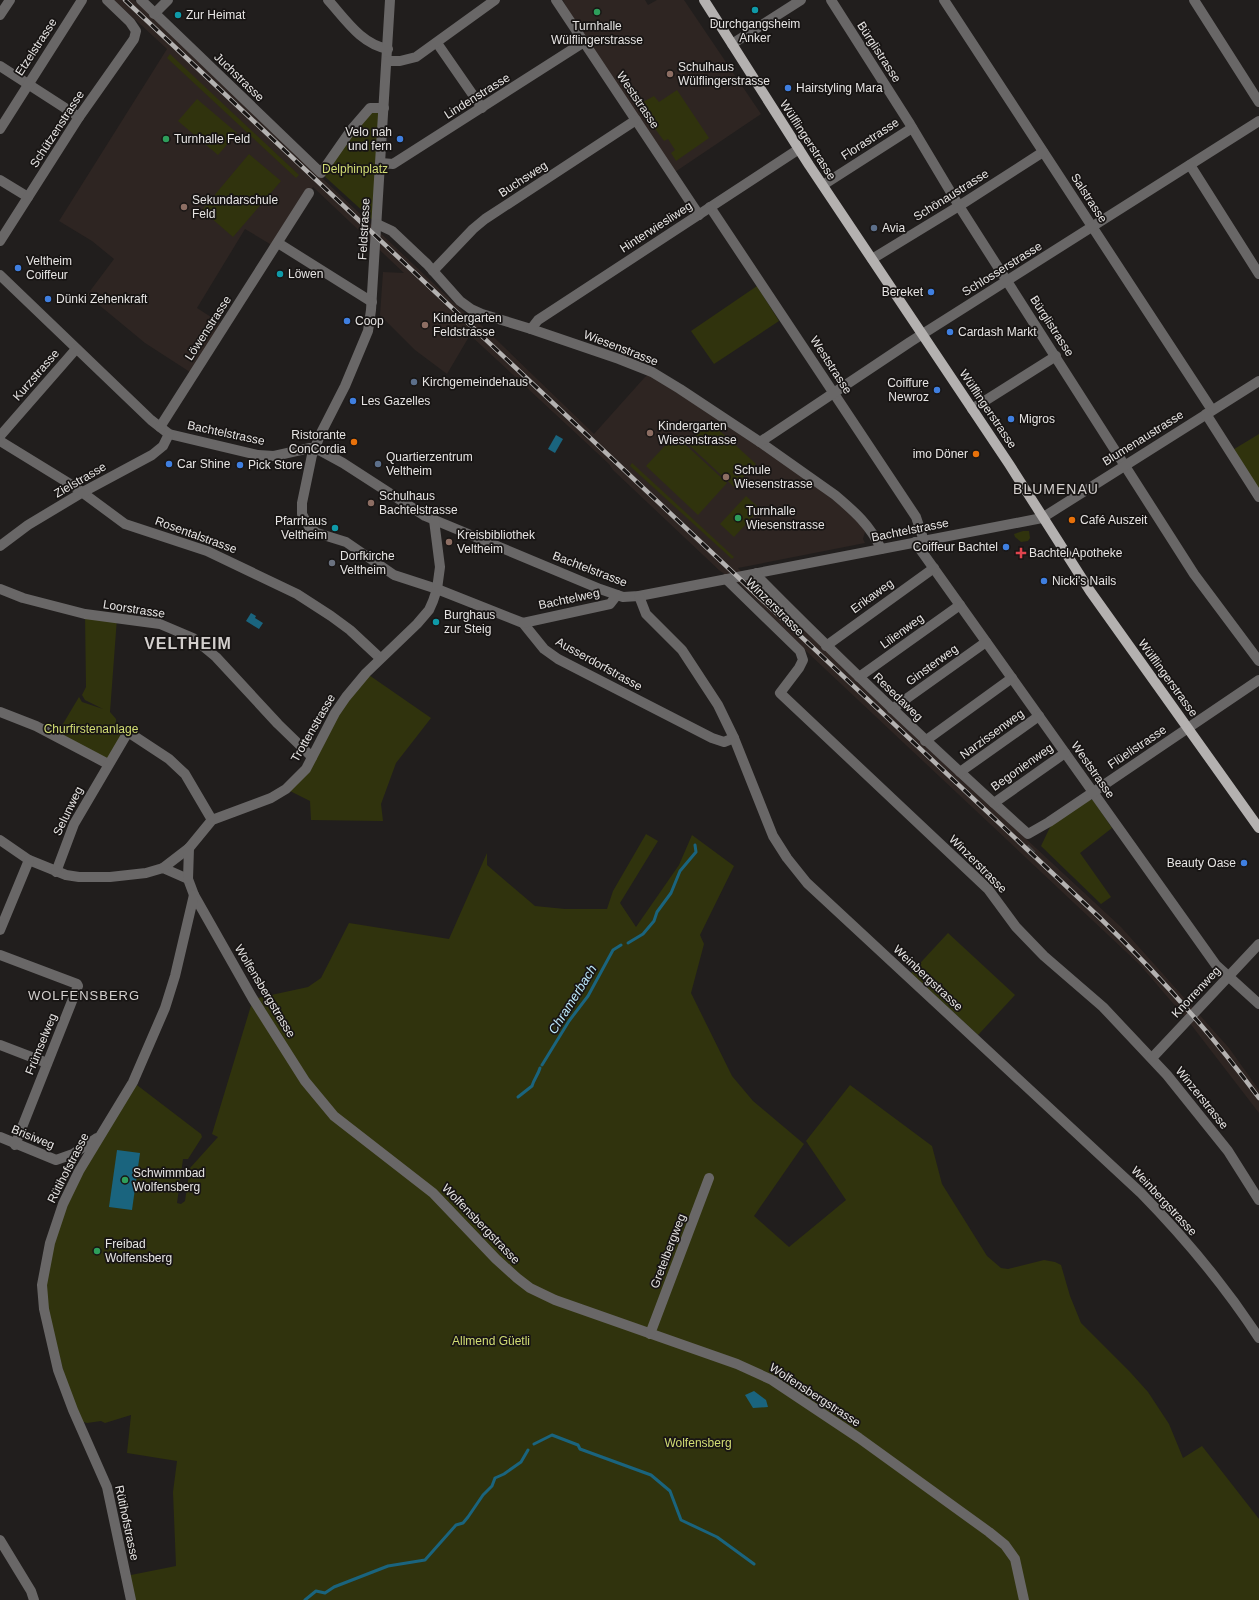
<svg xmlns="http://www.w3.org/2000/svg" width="1259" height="1600" font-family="Arial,sans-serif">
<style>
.built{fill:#2e2522}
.green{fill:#30330d}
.water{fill:#1a647e}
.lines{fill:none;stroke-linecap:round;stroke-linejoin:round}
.stream{stroke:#1a647e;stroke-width:3}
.minor-tunnel{stroke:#3f3c3b;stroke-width:10;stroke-dasharray:10 5;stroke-linecap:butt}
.minor{stroke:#696767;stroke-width:10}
.major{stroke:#b4b1b0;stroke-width:10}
.rail-casing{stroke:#b4b2b1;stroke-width:4.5}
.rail{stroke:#181514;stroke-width:3;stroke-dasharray:9;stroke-linecap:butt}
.culture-dot{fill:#0f9aa8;stroke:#181514;stroke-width:1.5}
.leisure-dot{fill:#2e9e5b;stroke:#181514;stroke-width:1.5}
.education-dot{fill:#8d6e63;stroke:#181514;stroke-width:1.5}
.shop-dot{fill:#3f7fe0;stroke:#181514;stroke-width:1.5}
.service-dot{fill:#5c6f8a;stroke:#181514;stroke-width:1.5}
.food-dot{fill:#e8710a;stroke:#181514;stroke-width:1.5}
.health-dot{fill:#e0444e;stroke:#181514;stroke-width:1.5}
.worship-dot{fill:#6b7280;stroke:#181514;stroke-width:1.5}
.labels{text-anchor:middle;stroke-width:3.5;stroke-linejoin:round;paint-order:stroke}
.poi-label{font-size:12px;fill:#e6e4e3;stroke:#181514;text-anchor:start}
.street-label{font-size:12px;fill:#e6e4e3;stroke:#181514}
.park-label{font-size:12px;fill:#d2dd74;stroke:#181514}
.neighbourhood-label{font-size:13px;letter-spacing:1px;fill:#d3cfcd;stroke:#181514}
.water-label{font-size:13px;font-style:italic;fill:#bce8fb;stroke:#181514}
.quarter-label{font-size:14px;letter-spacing:1px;fill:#d3cfcd;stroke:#181514}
.district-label{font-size:16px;font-weight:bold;letter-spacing:1px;fill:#d3cfcd;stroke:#181514}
</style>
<rect width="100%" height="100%" fill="#211e1d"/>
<g class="built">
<path d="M 114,0 L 134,0 L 469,317 L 477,321 L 594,434 L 645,377 L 652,372 L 760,442 L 872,530 L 865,532 L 863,539 L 865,543 L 738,568 L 750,582 L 817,640 L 900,722 L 1121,927 L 1229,1048 L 1259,1090 L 1259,1113 L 1189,1022 L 1140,965 L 807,652 L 739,583 L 720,571 L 613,470 L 609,464 L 470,335 L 447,374 L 415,350 L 380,315 L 383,272 L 404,273 L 313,187 L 275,247 L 245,229 L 197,308 L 225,326 L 193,374 L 145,343 L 87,295 L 114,259 L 92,241 L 59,221 L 167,49 Z"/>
<path d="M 563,0 L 645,0 L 648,5 L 657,0 L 684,0 L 761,114 L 672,174 L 584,42 Z"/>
</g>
<g class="green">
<path d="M 170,54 L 299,175 L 296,178 L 167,58 Z"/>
<path d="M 677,90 L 709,138 L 676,161 L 671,153 L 675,150 L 668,139 L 664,141 L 635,101 L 639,98 L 643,102 L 654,96 L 659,102 Z"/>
<path d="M 197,99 L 237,133 L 218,155 L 178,121 Z"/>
<path d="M 370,108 L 384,108 L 377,224 L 321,173 Z"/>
<path d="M 249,154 L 281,181 L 233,237 L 202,210 Z"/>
<path d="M 757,286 L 779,321 L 714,364 L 691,331 Z"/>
<path d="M 709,421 L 756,464 L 734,487 L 688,444 Z"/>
<path d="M 1259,434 L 1259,497 L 1231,451 Z"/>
<path d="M 675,435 L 727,483 L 698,515 L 646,466 Z"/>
<path d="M 632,463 L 734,557 L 732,559 L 630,466 Z"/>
<path d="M 746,496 L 760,509 L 734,537 L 720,524 Z"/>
<path d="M 1023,531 L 1029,531 L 1030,538 L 1028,541 L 1021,542 L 1015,537 L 1014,534 Z"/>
<path d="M 85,614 L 117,618 L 110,712 L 116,719 L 116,724 L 128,732 L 108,764 L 57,734 L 79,697 L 82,702 L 103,709 L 85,700 L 82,695 L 86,687 Z"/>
<path d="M 366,673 L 431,718 L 396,763 L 381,804 L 383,821 L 311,820 L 310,801 L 286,789 L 312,757 Z"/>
<path d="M 1088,799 L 1093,800 L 1112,828 L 1080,853 L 1111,897 L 1101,904 L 1041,846 L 1052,823 Z"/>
<path d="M 646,834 L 658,841 L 620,903 L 636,927 L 679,865 L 692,835 L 734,866 L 700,935 L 704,944 L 691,993 L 732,1076 L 753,1101 L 804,1144 L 754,1216 L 789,1247 L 846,1200 L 806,1141 L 850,1085 L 932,1146 L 942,1184 L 987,1256 L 1001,1268 L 1008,1269 L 1044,1260 L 1055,1262 L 1061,1265 L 1070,1296 L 1081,1323 L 1130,1372 L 1148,1392 L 1169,1424 L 1183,1458 L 1202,1446 L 1259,1519 L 1259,1600 L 131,1600 L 126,1576 L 176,1566 L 173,1492 L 177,1461 L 127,1453 L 131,1415 L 105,1423 L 101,1421 L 87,1423 L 77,1420 L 73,1410 L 42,1285 L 63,1204 L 133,1082 L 201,1134 L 202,1137 L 188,1159 L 183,1159 L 177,1203 L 181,1204 L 185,1201 L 190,1168 L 218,1137 L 212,1134 L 253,999 L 308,987 L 321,978 L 349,923 L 449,939 L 487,853 L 487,865 L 535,906 L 565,909 L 607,909 L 613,891 Z"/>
<path d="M 948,933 L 1015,995 L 978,1035 L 911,973 Z"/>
</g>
<g class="water">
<path d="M 556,435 L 563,439 L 555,453 L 548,449 Z"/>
<path d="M 251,613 L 256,616 L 255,618 L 263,623 L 259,629 L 246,621 Z"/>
<path d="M 117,1150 L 140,1153 L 132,1210 L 109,1207 Z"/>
<path d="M 754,1391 L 766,1400 L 768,1407 L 753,1408 L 745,1395 Z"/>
</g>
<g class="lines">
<g class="stream">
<path d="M 628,943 L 643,934 L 654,921 L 657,912 L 671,893 L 680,871 L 696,852 L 695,845"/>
<path d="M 542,1065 L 569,1021 L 588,996 L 613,950 L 621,945"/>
<path d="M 518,1097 L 532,1086 C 534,1079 538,1075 540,1068"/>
<path d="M 534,1444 L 552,1435 L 578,1445 L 580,1449 L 651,1475 L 670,1491 L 681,1520 L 717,1537 L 754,1564"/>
<path d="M 305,1600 L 316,1591 L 325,1593 L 334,1587 L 388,1566 L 425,1560 L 456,1525 L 463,1523 L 468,1517 L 483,1495 L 492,1486 L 495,1478 L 504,1474 L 521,1462 L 528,1450"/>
</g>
<path class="minor-tunnel" d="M 1027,853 L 1032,848"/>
<g class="minor">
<path d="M 141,0 L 321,173 L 351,130 L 370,108 L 384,108"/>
<path d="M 328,0 C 346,20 361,44 388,49"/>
<path d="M 390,0 L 371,310 L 368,331 L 345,386 L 321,433 L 312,455 L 302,503 L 302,514 L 309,527 L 317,533 L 346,542 L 394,575 L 437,589 L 523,623 L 544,649 L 558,659 L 712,738 L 724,742 L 734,738"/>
<path d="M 556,0 L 699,215"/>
<path d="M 831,0 L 910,124 L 959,206 L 1194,574 L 1259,661"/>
<path d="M 944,0 L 1212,410"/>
<path d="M 1194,0 L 1259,102"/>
<path d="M 154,14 L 168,0"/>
<path d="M 0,15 L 10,0"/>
<path d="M 437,43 L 482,108"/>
<path d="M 732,44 L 801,0"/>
<path d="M 387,61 L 400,61 L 416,57 L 495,0"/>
<path d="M 0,66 L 79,117"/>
<path d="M 0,129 L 82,0"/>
<path d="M 381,163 L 393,164 L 584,42"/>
<path d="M 1190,165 L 1259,274"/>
<path d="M 0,180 L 28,197"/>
<path d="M 823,185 L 912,128"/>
<path d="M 710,207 L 916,517 L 924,541"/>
<path d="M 377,224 L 392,231 L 427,264 L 460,301 L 471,309 L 482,314 L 531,329 L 619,359 L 652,372 L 680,389 L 760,442 L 835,495 C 854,511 871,526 881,549"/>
<path d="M 0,241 L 79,117 L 134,39 L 136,31 L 130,22 L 107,0"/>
<path d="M 278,243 L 372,302"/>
<path d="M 872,259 L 959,206 L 1043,152"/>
<path d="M 433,271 L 473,229 L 485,219 L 636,120"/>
<path d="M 0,275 L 151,420 L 169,434 L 258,455 L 274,456 L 310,448 L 321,451 L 343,463 L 425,516 L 600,589 L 623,597 L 639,596 L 1042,518 L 1259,381"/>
<path d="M 531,329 L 538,320 L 799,149"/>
<path d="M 972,409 L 1056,356"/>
<path d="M 1206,414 L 1259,497"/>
<path d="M 160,427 L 309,193"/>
<path d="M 0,436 L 76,349"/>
<path d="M 0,441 L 75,487 L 125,524 L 207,551 L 297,594 L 331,616 L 350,630 L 380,658"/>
<path d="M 760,442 L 910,342 L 1259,121"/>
<path d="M 915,542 L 1216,965 L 1259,1004"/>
<path d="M 0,546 L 28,525 L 83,492 L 152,455 L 163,446 L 169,434"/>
<path d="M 757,573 L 759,578 C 846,666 936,751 1028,834 L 1049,822 L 1259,680"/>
<path d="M 726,579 L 800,651 L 803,660 L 799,668 L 780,693 L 988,889 L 1016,927 L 1044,956 L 1103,1007 L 1167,1075 L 1228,1151 L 1259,1200"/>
<path d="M 0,589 L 23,598 L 85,614 L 160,624 L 193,638 L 216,657 L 278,724 L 312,757"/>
<path d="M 639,596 L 646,614 L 682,650 L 718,705 L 734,738 L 773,836 L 787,858 L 807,883 L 1141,1193 C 1185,1238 1225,1286 1259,1338"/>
<path d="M 523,623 L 610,604 L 617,595"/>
<path d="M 826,646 L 934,568"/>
<path d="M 859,677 L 960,605"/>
<path d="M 892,709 L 986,642"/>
<path d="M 0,712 L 36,726 L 108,764"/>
<path d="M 925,741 L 1012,678"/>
<path d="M 960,772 L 1039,716"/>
<path d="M 994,803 L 1065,753"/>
<path d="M 0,840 L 29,860 L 66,875 L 79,877 L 110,877 L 146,873 L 163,868 L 188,879 L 194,895 L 253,999 L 305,1081 L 334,1116 L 433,1193 L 496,1259 L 517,1278 L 530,1288 L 555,1300 L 737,1364 L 772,1380 L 859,1438 L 989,1532 L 1005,1545 L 1015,1559 L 1024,1600"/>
<path d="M 163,868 L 189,848"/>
<path d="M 56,872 L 74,824 L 128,732 L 169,759 L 185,774 L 212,820"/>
<path d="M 188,879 L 189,848 L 212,820 L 271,798 L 286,789 L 306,769 L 335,713 L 346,697 L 366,673 L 417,624 L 429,610 L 433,601 L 437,589 L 440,567 L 434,520"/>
<path d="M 0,930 L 29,860"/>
<path d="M 0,955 L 77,984 L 78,986 L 15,1145"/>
<path d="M 0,1045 L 47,1063"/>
<path d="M 1152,1058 L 1259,944"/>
<path d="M 0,1137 L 56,1160 L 73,1154 L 97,1138"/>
<path d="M 650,1334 L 709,1178"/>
<path d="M 0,1540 L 31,1591 L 34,1600"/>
<path d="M 131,1600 L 107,1487 L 73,1410 L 58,1370 L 44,1309 L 42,1285 L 50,1243 L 63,1204 L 79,1171 L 133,1082 L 165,1008 L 175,976 L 194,895"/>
</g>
<path class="major" d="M 704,0 L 809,165 L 1009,464 L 1090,591 L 1259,828"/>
<defs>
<path id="rail" d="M 125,0 L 1099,917 C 1157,973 1211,1033 1259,1098"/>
</defs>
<use href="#rail" class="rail-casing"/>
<use href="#rail" class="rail"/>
</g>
<g class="culture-dot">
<circle cx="755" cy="10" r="4"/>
<circle cx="178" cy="15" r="4"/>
<circle cx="280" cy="274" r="4"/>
<circle cx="335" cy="528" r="4"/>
<circle cx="436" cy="622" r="4"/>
</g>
<g class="leisure-dot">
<circle cx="597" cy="12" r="4"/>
<circle cx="166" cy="139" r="4"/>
<circle cx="738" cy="518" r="4"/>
<circle cx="125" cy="1180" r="4"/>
<circle cx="97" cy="1251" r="4"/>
</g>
<g class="education-dot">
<circle cx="670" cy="74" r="4"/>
<circle cx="184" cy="207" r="4"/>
<circle cx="425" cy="325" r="4"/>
<circle cx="650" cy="433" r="4"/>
<circle cx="726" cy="477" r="4"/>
<circle cx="371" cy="503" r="4"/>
<circle cx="449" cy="542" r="4"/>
</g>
<g class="shop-dot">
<circle cx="788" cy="88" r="4"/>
<circle cx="400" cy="139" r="4"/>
<circle cx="18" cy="268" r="4"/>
<circle cx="931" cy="292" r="4"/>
<circle cx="48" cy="299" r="4"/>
<circle cx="347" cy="321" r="4"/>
<circle cx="950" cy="332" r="4"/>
<circle cx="937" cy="390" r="4"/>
<circle cx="353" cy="401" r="4"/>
<circle cx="1011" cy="419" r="4"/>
<circle cx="169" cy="464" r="4"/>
<circle cx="240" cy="465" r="4"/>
<circle cx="1006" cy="547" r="4"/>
<circle cx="1044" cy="581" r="4"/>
<circle cx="1244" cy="863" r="4"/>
</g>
<g class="service-dot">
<circle cx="874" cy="228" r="4"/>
<circle cx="414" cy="382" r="4"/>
<circle cx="378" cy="464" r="4"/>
</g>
<g class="food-dot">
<circle cx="354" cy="442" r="4"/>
<circle cx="976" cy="454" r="4"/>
<circle cx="1072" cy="520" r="4"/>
</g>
<path class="health-dot" d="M1019 547h4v4h4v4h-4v4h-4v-4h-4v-4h4z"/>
<circle class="worship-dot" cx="332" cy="563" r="4"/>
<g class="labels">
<g class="poi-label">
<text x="186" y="19">Zur Heimat</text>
<text x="755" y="28" text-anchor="middle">Durchgangsheim<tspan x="755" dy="14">Anker</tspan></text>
<text x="597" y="30" text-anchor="middle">Turnhalle<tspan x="597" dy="14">Wülflingerstrasse</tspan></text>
<text x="678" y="71">Schulhaus<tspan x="678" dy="14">Wülflingerstrasse</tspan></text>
<text x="796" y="92">Hairstyling Mara</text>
<text x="392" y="136" text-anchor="end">Velo nah<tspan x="392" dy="14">und fern</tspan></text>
<text x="174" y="143">Turnhalle Feld</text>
<text x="192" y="204">Sekundarschule<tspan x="192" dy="14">Feld</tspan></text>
<text x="882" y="232">Avia</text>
<text x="26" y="265">Veltheim<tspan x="26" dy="14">Coiffeur</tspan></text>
<text x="288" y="278">Löwen</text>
<text x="923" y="296" text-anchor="end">Bereket</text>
<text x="56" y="303">Dünki Zehenkraft</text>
<text x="433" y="322">Kindergarten<tspan x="433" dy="14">Feldstrasse</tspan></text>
<text x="355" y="325">Coop</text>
<text x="958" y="336">Cardash Markt</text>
<text x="422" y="386">Kirchgemeindehaus</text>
<text x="929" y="387" text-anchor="end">Coiffure<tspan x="929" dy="14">Newroz</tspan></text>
<text x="361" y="405">Les Gazelles</text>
<text x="1019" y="423">Migros</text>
<text x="658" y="430">Kindergarten<tspan x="658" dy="14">Wiesenstrasse</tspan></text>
<text x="346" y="439" text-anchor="end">Ristorante<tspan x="346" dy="14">ConCordia</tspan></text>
<text x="968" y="458" text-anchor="end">imo Döner</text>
<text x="386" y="461">Quartierzentrum<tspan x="386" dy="14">Veltheim</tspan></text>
<text x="177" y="468">Car Shine</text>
<text x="248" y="469">Pick Store</text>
<text x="734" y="474">Schule<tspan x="734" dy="14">Wiesenstrasse</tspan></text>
<text x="379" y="500">Schulhaus<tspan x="379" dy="14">Bachtelstrasse</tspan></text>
<text x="746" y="515">Turnhalle<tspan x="746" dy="14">Wiesenstrasse</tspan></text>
<text x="1080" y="524">Café Auszeit</text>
<text x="327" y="525" text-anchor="end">Pfarrhaus<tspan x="327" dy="14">Veltheim</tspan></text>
<text x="457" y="539">Kreisbibliothek<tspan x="457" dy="14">Veltheim</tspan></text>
<text x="998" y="551" text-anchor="end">Coiffeur Bachtel</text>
<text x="1029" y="557">Bachtel Apotheke</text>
<text x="340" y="560">Dorfkirche<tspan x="340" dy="14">Veltheim</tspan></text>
<text x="1052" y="585">Nicki's Nails</text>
<text x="444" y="619">Burghaus<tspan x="444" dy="14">zur Steig</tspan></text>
<text x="1236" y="867" text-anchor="end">Beauty Oase</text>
<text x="133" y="1177">Schwimmbad<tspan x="133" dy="14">Wolfensberg</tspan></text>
<text x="105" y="1248">Freibad<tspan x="105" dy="14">Wolfensberg</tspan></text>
</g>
<g class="street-label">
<text transform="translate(36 47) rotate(-57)" y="4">Etzelstrasse</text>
<text transform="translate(879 52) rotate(57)" y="4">Bürglistrasse</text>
<text transform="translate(239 77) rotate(44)" y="4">Juchstrasse</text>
<text transform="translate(477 96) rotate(-32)" y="4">Lindenstrasse</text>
<text transform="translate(638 100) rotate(56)" y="4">Weststrasse</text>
<text transform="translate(57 129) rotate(-57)" y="4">Schützenstrasse</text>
<text transform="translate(870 139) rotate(-33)" y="4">Florastrasse</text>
<text transform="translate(808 140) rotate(57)" y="4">Wülflingerstrasse</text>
<text transform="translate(523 179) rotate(-33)" y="4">Buchsweg</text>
<text transform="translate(951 195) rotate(-32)" y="4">Schönaustrasse</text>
<text transform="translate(1089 198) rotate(57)" y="4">Salstrasse</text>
<text transform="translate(656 227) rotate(-33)" y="4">Hinterwiesliweg</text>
<text transform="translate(364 229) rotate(-87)" y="4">Feldstrasse</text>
<text transform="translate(1002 269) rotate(-32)" y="4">Schlosserstrasse</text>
<text transform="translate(1052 326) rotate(57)" y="4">Bürglistrasse</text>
<text transform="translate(208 328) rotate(-57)" y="4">Löwenstrasse</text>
<text transform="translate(621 348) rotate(21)" y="4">Wiesenstrasse</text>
<text transform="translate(831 365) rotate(57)" y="4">Weststrasse</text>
<text transform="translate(36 375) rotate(-49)" y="4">Kurzstrasse</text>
<text transform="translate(988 409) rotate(56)" y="4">Wülflingerstrasse</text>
<text transform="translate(226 433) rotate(12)" y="4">Bachtelstrasse</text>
<text transform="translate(1143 438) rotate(-32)" y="4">Blumenaustrasse</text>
<text transform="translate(80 480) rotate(-30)" y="4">Zielstrasse</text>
<text transform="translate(910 530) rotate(-11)" y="4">Bachtelstrasse</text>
<text transform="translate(196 535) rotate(20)" y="4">Rosentalstrasse</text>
<text transform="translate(590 569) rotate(21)" y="4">Bachtelstrasse</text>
<text transform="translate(872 596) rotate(-36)" y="4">Erikaweg</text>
<text transform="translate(569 599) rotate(-12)" y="4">Bachtelweg</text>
<text transform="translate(775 607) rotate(45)" y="4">Winzerstrasse</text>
<text transform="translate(134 609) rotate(9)" y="4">Loorstrasse</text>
<text transform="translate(902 631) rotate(-36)" y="4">Lilienweg</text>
<text transform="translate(599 664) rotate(29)" y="4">Ausserdorfstrasse</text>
<text transform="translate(932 665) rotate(-36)" y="4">Ginsterweg</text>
<text transform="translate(1168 678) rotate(54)" y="4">Wülflingerstrasse</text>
<text transform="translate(898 697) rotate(44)" y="4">Resedaweg</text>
<text transform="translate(313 728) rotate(-60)" y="4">Trottenstrasse</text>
<text transform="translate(992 734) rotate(-36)" y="4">Narzissenweg</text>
<text transform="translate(1137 747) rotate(-34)" y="4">Flüelistrasse</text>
<text transform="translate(1022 767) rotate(-35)" y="4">Begonienweg</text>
<text transform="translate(1093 770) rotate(55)" y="4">Weststrasse</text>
<text transform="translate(68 811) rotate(-64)" y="4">Selunweg</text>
<text transform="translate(978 864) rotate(45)" y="4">Winzerstrasse</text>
<text transform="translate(928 978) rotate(43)" y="4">Weinbergstrasse</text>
<text transform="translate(265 991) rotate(59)" y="4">Wolfensbergstrasse</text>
<text transform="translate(1196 992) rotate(-47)" y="4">Knorrenweg</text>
<text transform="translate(41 1044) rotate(-68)" y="4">Frümselweg</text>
<text transform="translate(1202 1098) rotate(51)" y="4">Winzerstrasse</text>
<text transform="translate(33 1137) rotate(22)" y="4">Brisiweg</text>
<text transform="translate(68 1168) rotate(-63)" y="4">Rütihofstrasse</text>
<text transform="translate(1164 1201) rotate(47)" y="4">Weinbergstrasse</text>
<text transform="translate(481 1224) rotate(46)" y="4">Wolfensbergstrasse</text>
<text transform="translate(668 1251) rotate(-69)" y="4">Gretelbergweg</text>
<text transform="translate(815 1395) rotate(33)" y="4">Wolfensbergstrasse</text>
<text transform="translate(127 1523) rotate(78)" y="4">Rütihofstrasse</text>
</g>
<g class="park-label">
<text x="355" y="173">Delphinplatz</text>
<text x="91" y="733">Churfirstenanlage</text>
<text x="491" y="1345">Allmend Güetli</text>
<text x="698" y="1447">Wolfensberg</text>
</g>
<g class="neighbourhood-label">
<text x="84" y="1000">WOLFENSBERG</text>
</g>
<g class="water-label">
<text transform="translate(572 999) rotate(-58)" y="5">Chramerbach</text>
</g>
<g class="quarter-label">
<text x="1056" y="494">BLUMENAU</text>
</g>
<g class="district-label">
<text x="188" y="649">VELTHEIM</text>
</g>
</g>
</svg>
